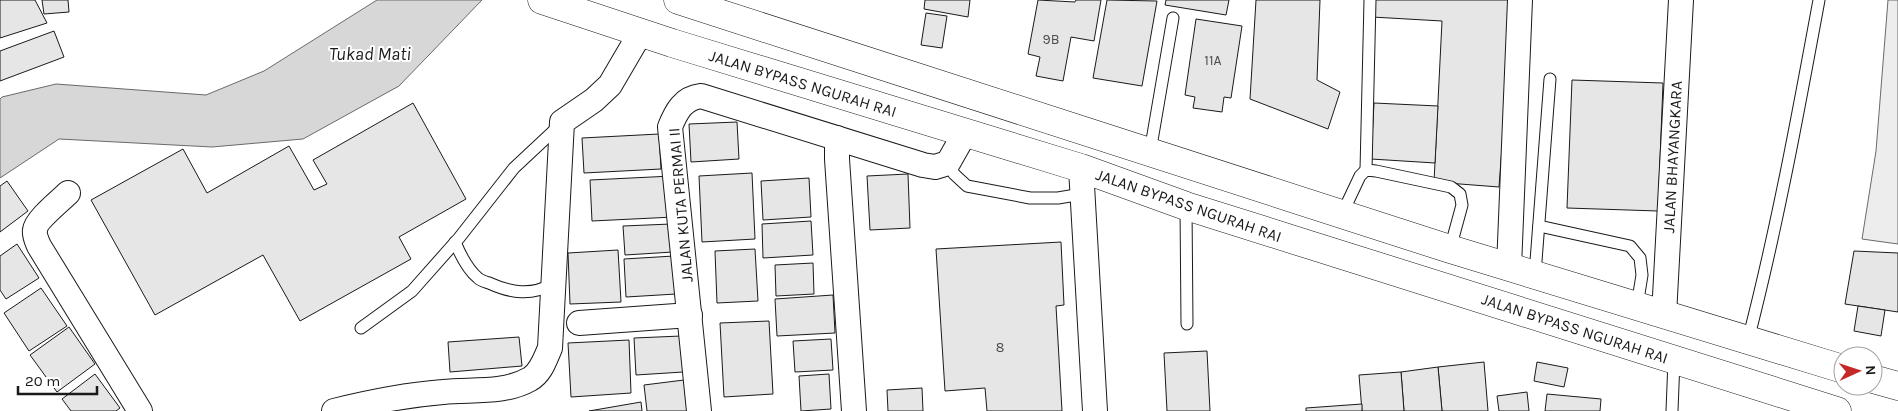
<svg xmlns="http://www.w3.org/2000/svg" width="1898" height="411" font-family="Karla,sans-serif">
<style>
.built{fill:#ededed;stroke:#6a6a6a}
.water{fill:#d7d7d7;stroke:#6a6a6a}
.building{fill:#e6e6e6;stroke:#1a1a1a}
.lines{fill:none;stroke-linecap:round;stroke-linejoin:round}
.lane-casing{stroke:#1a1a1a;stroke-width:13}
.street-casing{stroke:#1a1a1a;stroke-width:26}
.highway-casing{stroke:#1a1a1a;stroke-width:29}
.lane{stroke:#fff;stroke-width:11}
.street{stroke:#fff;stroke-width:24}
.highway{stroke:#fff;stroke-width:28}
.labels{text-anchor:middle;stroke-width:4;stroke-linejoin:round;paint-order:stroke}
.number-label{font-size:14px;fill:#4d4d4d}
.street-label{font-size:16px;fill:#1a1a1a;stroke:#fff}
.water-label{font-size:18px;font-style:italic;fill:#1a1a1a;stroke:#fff}
</style>
<rect width="100%" height="100%" fill="#fff"/>
<path class="built" d="M 1888,0 L 1898,0 L 1898,244 L 1862,239 L 1876,151 Z"/>
<path class="water" d="M 377,0 L 482,0 L 399,86 L 303,139 L 212,147 L 59,139 L 0,178 L 0,99 L 2,97 L 56,84 L 206,95 L 264,71 Z"/>
<g class="building">
<path d="M 0,0 L 35,0 L 47,23 L 0,38 Z"/>
<path d="M 42,0 L 68,0 L 69,12 L 44,14 Z"/>
<path d="M 925,0 L 970,0 L 968,17 L 924,9 Z"/>
<path d="M 1038,0 L 1075,2 L 1076,0 L 1101,0 L 1094,41 L 1071,37 L 1063,81 L 1036,76 L 1040,57 L 1028,54 Z"/>
<path d="M 1107,0 L 1157,1 L 1142,86 L 1093,78 Z"/>
<path d="M 1166,0 L 1229,0 L 1226,15 L 1165,5 Z"/>
<path d="M 1256,0 L 1320,0 L 1317,80 L 1340,92 L 1328,129 L 1250,99 Z"/>
<path d="M 1374,0 L 1513,0 L 1499,187 L 1434,182 L 1442,21 L 1372,17 Z"/>
<path d="M 926,13 L 947,16 L 942,48 L 921,45 Z"/>
<path d="M 1196,19 L 1242,26 L 1231,98 L 1224,97 L 1222,112 L 1193,108 L 1195,97 L 1185,95 Z"/>
<path d="M 54,31 L 64,57 L 0,81 L 0,51 Z"/>
<path d="M 1572,80 L 1663,83 L 1658,211 L 1567,208 Z"/>
<path d="M 413,103 L 466,199 L 399,237 L 411,259 L 300,321 L 263,255 L 155,315 L 91,200 L 183,149 L 207,193 L 289,146 L 314,190 L 327,184 L 313,160 Z"/>
<path d="M 1374,103 L 1438,106 L 1435,163 L 1371,159 Z"/>
<path d="M 737,122 L 739,159 L 691,162 L 689,124 Z"/>
<path d="M 659,134 L 661,169 L 584,173 L 582,138 Z"/>
<path d="M 752,173 L 755,239 L 702,242 L 699,176 Z"/>
<path d="M 908,174 L 910,228 L 870,230 L 867,176 Z"/>
<path d="M 672,176 L 674,217 L 592,221 L 590,180 Z"/>
<path d="M 809,178 L 811,217 L 763,220 L 761,181 Z"/>
<path d="M 7,181 L 28,211 L 0,232 L 0,186 Z"/>
<path d="M 811,221 L 813,255 L 763,258 L 762,224 Z"/>
<path d="M 671,224 L 673,252 L 625,255 L 623,226 Z"/>
<path d="M 1061,242 L 1064,305 L 1056,306 L 1062,411 L 987,411 L 985,388 L 945,391 L 936,249 Z"/>
<path d="M 17,244 L 39,278 L 6,299 L 0,290 L 0,256 Z"/>
<path d="M 755,249 L 758,301 L 717,303 L 715,251 Z"/>
<path d="M 618,250 L 621,302 L 570,304 L 568,253 Z"/>
<path d="M 1854,251 L 1898,253 L 1898,312 L 1845,304 Z"/>
<path d="M 674,256 L 676,294 L 626,297 L 624,259 Z"/>
<path d="M 813,263 L 814,294 L 776,296 L 775,265 Z"/>
<path d="M 41,288 L 67,326 L 29,351 L 4,313 Z"/>
<path d="M 833,295 L 835,333 L 777,336 L 775,299 Z"/>
<path d="M 1858,306 L 1885,310 L 1881,336 L 1854,331 Z"/>
<path d="M 769,321 L 773,394 L 724,397 L 720,323 Z"/>
<path d="M 69,327 L 95,364 L 57,392 L 30,355 Z"/>
<path d="M 681,336 L 683,372 L 636,375 L 634,338 Z"/>
<path d="M 519,337 L 522,366 L 450,372 L 448,342 Z"/>
<path d="M 831,339 L 833,370 L 795,372 L 793,341 Z"/>
<path d="M 629,340 L 631,393 L 571,397 L 568,343 Z"/>
<path d="M 1207,351 L 1210,411 L 1167,411 L 1164,353 Z"/>
<path d="M 1484,362 L 1488,411 L 1442,411 L 1438,367 Z"/>
<path d="M 1537,362 L 1568,368 L 1564,387 L 1534,381 Z"/>
<path d="M 1438,367 L 1442,411 L 1404,411 L 1401,372 Z"/>
<path d="M 1401,372 L 1404,411 L 1362,411 L 1359,375 Z"/>
<path d="M 95,374 L 120,408 L 116,411 L 71,411 L 62,399 Z"/>
<path d="M 829,374 L 831,409 L 801,411 L 799,376 Z"/>
<path d="M 684,380 L 688,411 L 647,411 L 644,385 Z"/>
<path d="M 922,388 L 923,411 L 888,411 L 887,390 Z"/>
<path d="M 1527,392 L 1529,411 L 1499,411 L 1497,396 Z"/>
<path d="M 1547,394 L 1601,399 L 1600,411 L 1545,411 Z"/>
<path d="M 641,402 L 642,411 L 589,411 Z"/>
<path d="M 1362,404 L 1362,411 L 1306,411 L 1306,408 Z"/>
</g>
<g class="lines">
<defs>
<g id="lane">
<path d="M 1150,152 L 1173,18"/>
<path d="M 948,163 L 954,174 L 967,186 L 1030,198 L 1058,198 L 1082,194"/>
<path d="M 1366,170 L 1370,0"/>
<path d="M 1186,206 L 1187,324"/>
<path d="M 1342,214 L 1360,176 L 1366,170 L 1376,171 L 1451,187 L 1460,194 L 1462,205 L 1450,249"/>
<path d="M 1539,226 L 1630,246 L 1640,258 L 1642,275 L 1637,306"/>
<path d="M 455,242 C 460,254 468,270 478,278 C 481,281 486,282 489,283 C 511,293 531,296 553,284"/>
<path d="M 1535,274 L 1550,79"/>
<path d="M 361,328 L 412,291 L 459,238 L 514,168 L 560,125"/>
<path d="M 1748,340 C 1777,228 1798,114 1819,0"/>
<path d="M 1672,411 L 1674,360"/>
</g>
<g id="street">
<path d="M 837,138 L 837,159 L 854,411"/>
<path d="M 1081,168 L 1095,411"/>
<path d="M 68,193 C 60,201 36,220 35,230 C 34,236 37,241 39,246 L 140,411"/>
<path d="M 1509,267 L 1520,0"/>
<path d="M 1664,315 L 1681,0"/>
<path d="M 579,323 L 690,315"/>
<path d="M 334,411 C 370,402 406,395 443,392 C 471,389 504,394 530,379 C 541,373 545,359 550,348 L 562,122 L 594,100 L 610,85 L 641,32"/>
<path d="M 699,411 L 670,127 C 676,112 683,98 701,96 L 923,165 L 935,167 L 948,163 L 965,133"/>
</g>
<g id="highway">
<path d="M 542,0 L 672,43 L 1081,168 L 1186,206 L 1310,245 L 1837,411"/>
<path d="M 678,0 L 1450,249 L 1843,369"/>
<path d="M 1873,379 L 1898,386"/>
</g>
</defs>
<use href="#lane" class="lane-casing"/>
<use href="#street" class="street-casing"/>
<use href="#highway" class="highway-casing"/>
<use href="#lane" class="lane"/>
<use href="#street" class="street"/>
<use href="#highway" class="highway"/>
</g>
<g class="labels">
<g class="number-label">
<text x="1051" y="44">9B</text>
<text x="1213" y="65">11A</text>
<text x="1000" y="352">8</text>
</g>
<g class="street-label">
<text transform="translate(803 83) rotate(17)" y="6">JALAN BYPASS NGURAH RAI</text>
<text transform="translate(1672 157) rotate(-87)" y="6">JALAN BHAYANGKARA</text>
<text transform="translate(680 205) rotate(-95)" y="6">JALAN KUTA PERMAI II</text>
<text transform="translate(1189 205) rotate(19)" y="6">JALAN BYPASS NGURAH RAI</text>
<text transform="translate(1575 328) rotate(18)" y="6">JALAN BYPASS NGURAH RAI</text>
</g>
<g class="water-label">
<text x="370" y="60">Tukad Mati</text>
</g>
</g>
<g transform="translate(1858 371) rotate(87)"><circle r="24" fill="#ffffff" stroke="#a3a3a3"/>
<path d="M0-4L9 19L0 12L-9 19Z" fill="#c62828"/>
<text y="-8" font-size="14" font-weight="bold" text-anchor="middle" fill="#1a1a1a">N</text>
</g>
<path d="M18 386v8h79v-8" fill="none" stroke="#1a1a1a" stroke-width="2.5"/>
<text x="25" y="386" font-size="15" fill="#1a1a1a" stroke="#ffffff" stroke-width="4" paint-order="stroke">20 m</text>
</svg>
